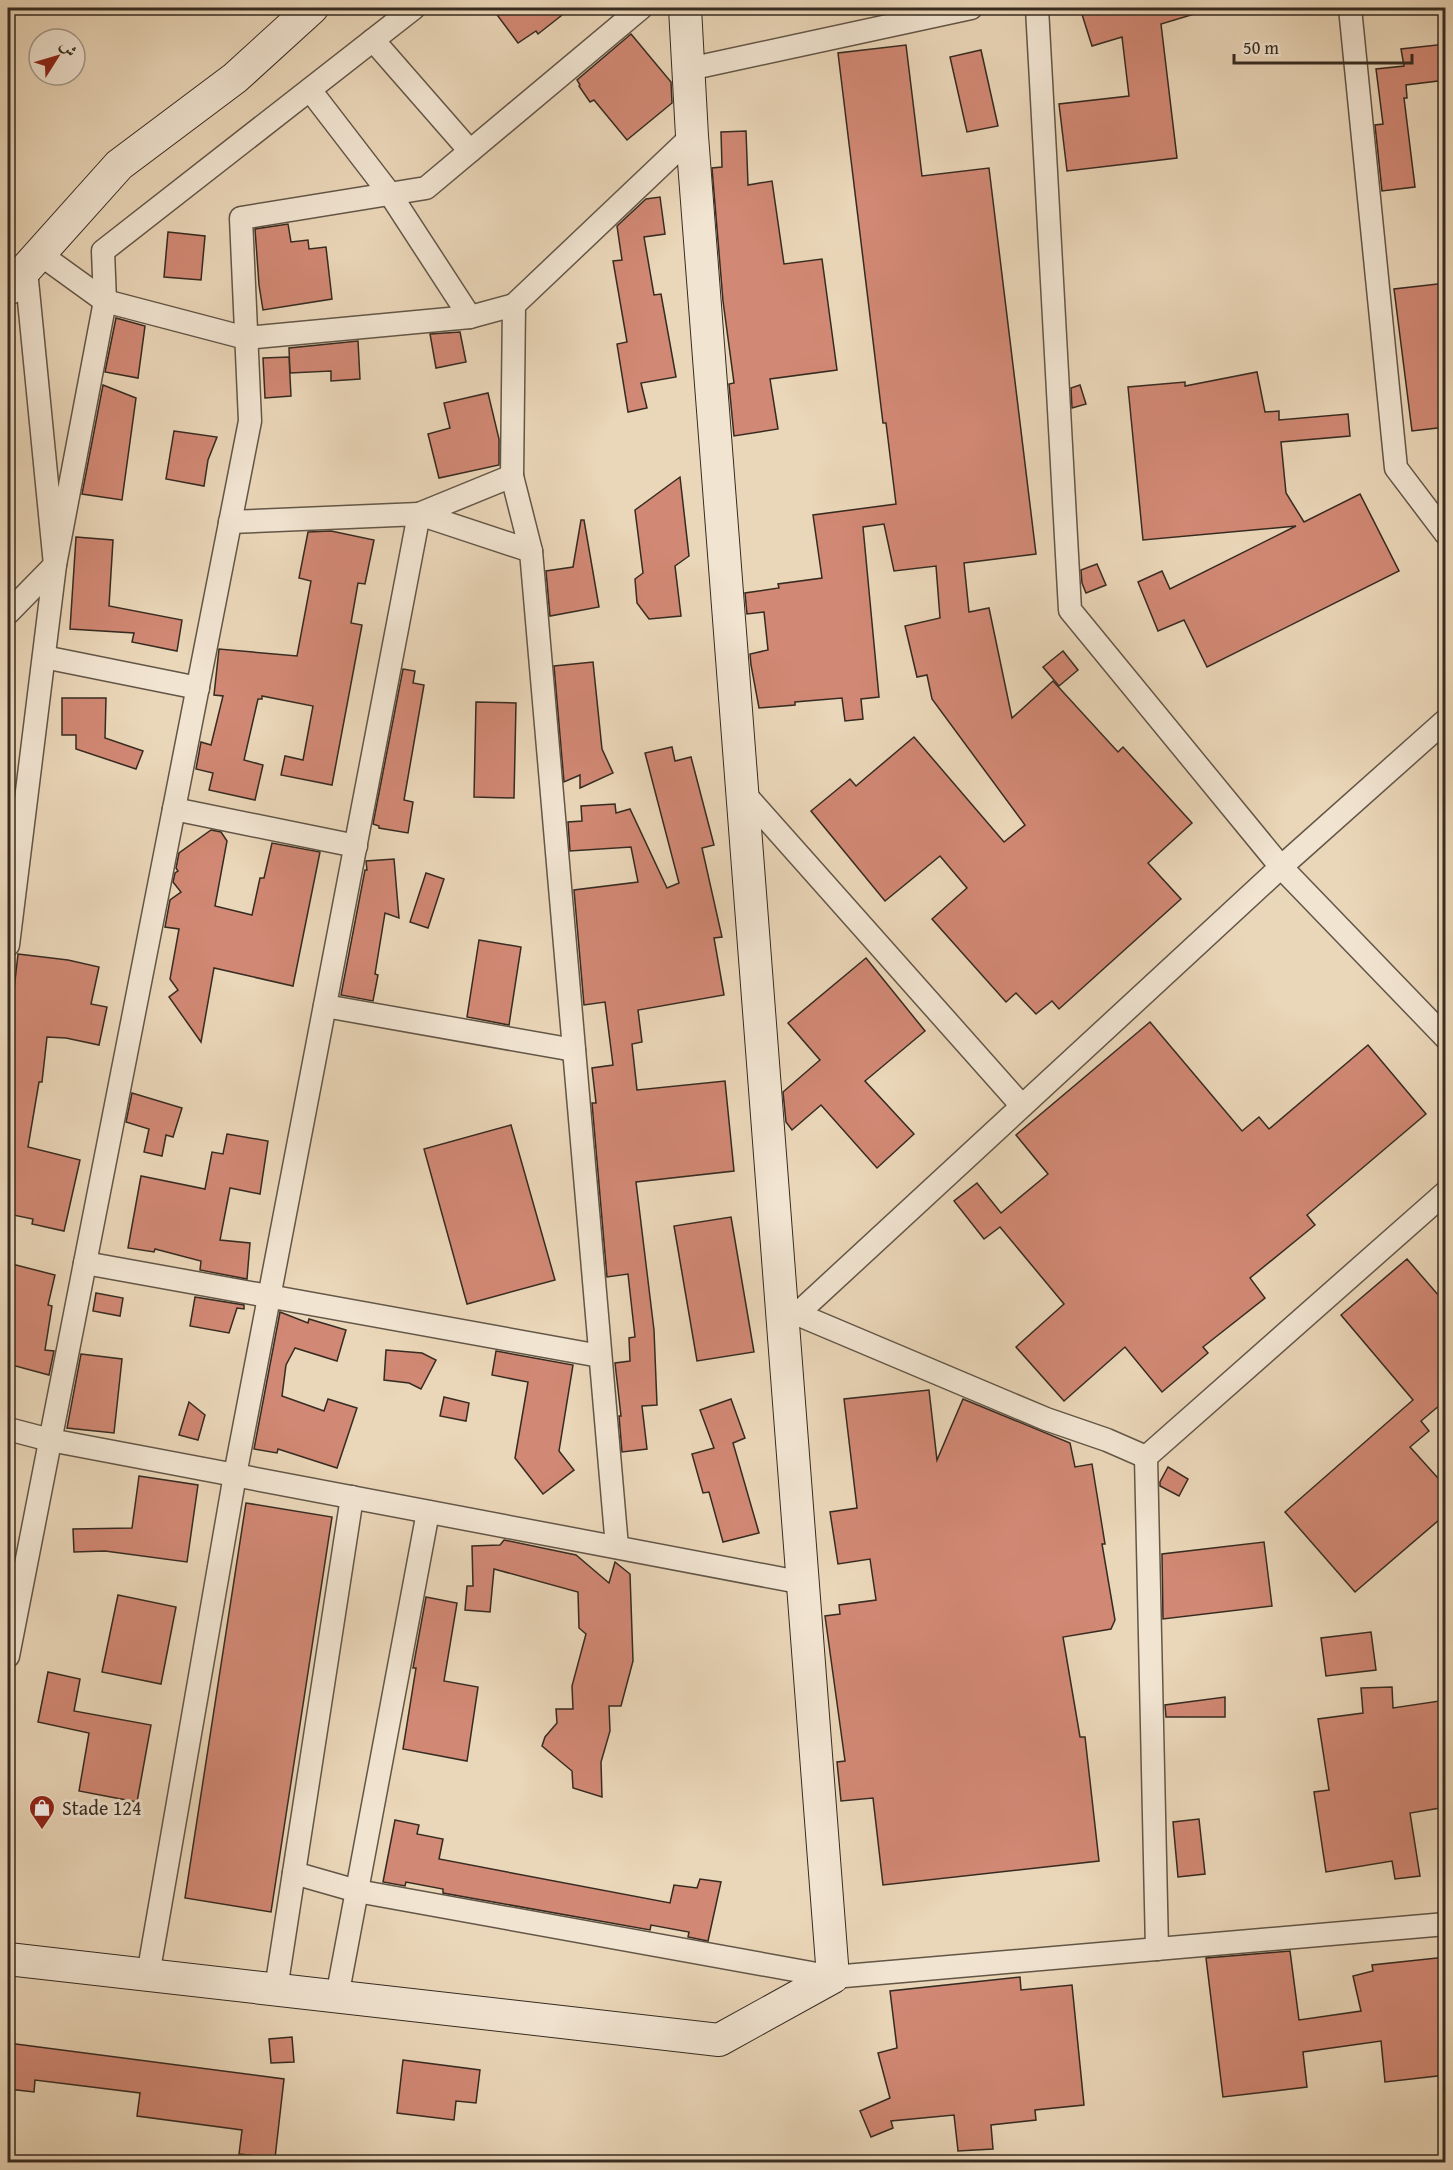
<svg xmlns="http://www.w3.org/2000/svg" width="1453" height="2170" font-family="'Gentium Book Plus',Amiri,serif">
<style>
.building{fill:#d18874;stroke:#362b21;stroke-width:1.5}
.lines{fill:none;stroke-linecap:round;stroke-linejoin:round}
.street-casing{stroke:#635647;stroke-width:25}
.secondary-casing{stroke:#362b21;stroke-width:34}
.street{stroke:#f1e4d1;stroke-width:22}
.secondary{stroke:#f1e4d1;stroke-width:32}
.labels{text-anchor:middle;stroke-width:6;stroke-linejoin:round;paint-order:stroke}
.poi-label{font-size:20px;fill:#362b21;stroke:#f1e4d1;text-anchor:start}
</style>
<rect width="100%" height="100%" fill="#ead6b8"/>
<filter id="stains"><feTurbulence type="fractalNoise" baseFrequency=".00333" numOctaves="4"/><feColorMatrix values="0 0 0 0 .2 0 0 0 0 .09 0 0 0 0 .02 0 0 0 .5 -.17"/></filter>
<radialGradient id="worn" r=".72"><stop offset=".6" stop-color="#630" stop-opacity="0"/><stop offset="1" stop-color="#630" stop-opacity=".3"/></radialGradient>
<g class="building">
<path d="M 492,8 L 571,8 L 538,34 L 536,31 L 518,43 Z"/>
<path d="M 1080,8 L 1200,8 L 1201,12 L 1161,24 L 1177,158 L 1067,171 L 1059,104 L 1129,96 L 1122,37 L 1092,46 Z"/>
<path d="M 631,34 L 671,82 L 672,103 L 627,140 L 594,100 L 590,102 L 579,86 L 580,85 L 577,80 Z"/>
<path d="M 1446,44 L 1446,80 L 1406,85 L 1407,98 L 1404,98 L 1415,187 L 1382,191 L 1375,125 L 1383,124 L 1376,69 L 1404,66 L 1401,49 Z"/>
<path d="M 906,45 L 922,176 L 989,168 L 1036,554 L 964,563 L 969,612 L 989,608 L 1012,718 L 1053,681 L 1118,752 L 1123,747 L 1192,823 L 1148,863 L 1181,899 L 1059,1009 L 1052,1001 L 1036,1014 L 1016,993 L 1006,1002 L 932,919 L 967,888 L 940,856 L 885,901 L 811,811 L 850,779 L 856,786 L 914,737 L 1004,842 L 1025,825 L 932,699 L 927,675 L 917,677 L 905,626 L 940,618 L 936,566 L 894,571 L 884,524 L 863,527 L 879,697 L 861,699 L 863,719 L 845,721 L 842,698 L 795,702 L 795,705 L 759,708 L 751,665 L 750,654 L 768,650 L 764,612 L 747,614 L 745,593 L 779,588 L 778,584 L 822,578 L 813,515 L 896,504 L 886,423 L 883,423 L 838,53 Z"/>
<path d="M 981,50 L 998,126 L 967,132 L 950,57 Z"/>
<path d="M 746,131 L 748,185 L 772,181 L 784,264 L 822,259 L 837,370 L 770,379 L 778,429 L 734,436 L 729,384 L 734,383 L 723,301 L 712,168 L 722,167 L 721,132 Z"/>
<path d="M 660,197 L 665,234 L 644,237 L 654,295 L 661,294 L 676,377 L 641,383 L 647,408 L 628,412 L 617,344 L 627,342 L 613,261 L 622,260 L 617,226 L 646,199 Z"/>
<path d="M 288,224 L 291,242 L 308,240 L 309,249 L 326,247 L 332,299 L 263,310 L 259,285 L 255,229 Z"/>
<path d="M 168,232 L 205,236 L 201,280 L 164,277 Z"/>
<path d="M 1446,283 L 1446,427 L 1412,431 L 1394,289 Z"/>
<path d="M 116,318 L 145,326 L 138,378 L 105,372 Z"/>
<path d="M 460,332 L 466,362 L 436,368 L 430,334 Z"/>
<path d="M 358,341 L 360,379 L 331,381 L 331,371 L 290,373 L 289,348 Z"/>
<path d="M 289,357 L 291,396 L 265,398 L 263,358 Z"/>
<path d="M 1257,372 L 1265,412 L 1279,411 L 1279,420 L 1348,414 L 1350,436 L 1281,442 L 1286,493 L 1304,522 L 1360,494 L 1399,571 L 1207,667 L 1184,620 L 1158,631 L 1138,582 L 1162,571 L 1170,589 L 1296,526 L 1143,540 L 1128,387 L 1185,382 L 1185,386 Z"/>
<path d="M 103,385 L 136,398 L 122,500 L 82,494 Z"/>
<path d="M 1080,385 L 1086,404 L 1072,408 L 1071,388 Z"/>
<path d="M 488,393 L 499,439 L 499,465 L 439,478 L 428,434 L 450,428 L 444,403 Z"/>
<path d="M 174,431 L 217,437 L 208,460 L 204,486 L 166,479 Z"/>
<path d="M 680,477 L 689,556 L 675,566 L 681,616 L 649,619 L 637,603 L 635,579 L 643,573 L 635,510 Z"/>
<path d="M 581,520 L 584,520 L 599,607 L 550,616 L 546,571 L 573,567 Z"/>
<path d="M 331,531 L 374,540 L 365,584 L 358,583 L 351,623 L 362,625 L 332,785 L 281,775 L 285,756 L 303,760 L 313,706 L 262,696 L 262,699 L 258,699 L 244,760 L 263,765 L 255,800 L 209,790 L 213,773 L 196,769 L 201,742 L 211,745 L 223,696 L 214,695 L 219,649 L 297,656 L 311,581 L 299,578 L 308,532 Z"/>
<path d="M 76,537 L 113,540 L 109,606 L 182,620 L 177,651 L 132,642 L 134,633 L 70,629 Z"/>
<path d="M 1097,564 L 1106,585 L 1086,593 L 1082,583 L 1081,570 Z"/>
<path d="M 1063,651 L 1078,670 L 1059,686 L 1043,667 Z"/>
<path d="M 593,662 L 602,749 L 613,773 L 580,788 L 580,775 L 564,782 L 554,666 Z"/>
<path d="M 403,669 L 415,671 L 413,683 L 424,685 L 404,800 L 413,802 L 408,833 L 379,828 L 379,826 L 373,824 Z"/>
<path d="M 62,698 L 106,698 L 105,738 L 143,751 L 136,769 L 76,749 L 76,735 L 62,735 Z"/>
<path d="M 476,702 L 516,703 L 514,798 L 474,797 Z"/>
<path d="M 672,747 L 675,761 L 691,757 L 714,845 L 702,848 L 722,937 L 714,938 L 724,995 L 638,1010 L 642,1042 L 632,1044 L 637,1090 L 725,1081 L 734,1171 L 636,1182 L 654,1330 L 657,1405 L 642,1406 L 647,1449 L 622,1452 L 619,1416 L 621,1416 L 615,1363 L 630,1361 L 629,1338 L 635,1337 L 628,1274 L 607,1277 L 592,1103 L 596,1103 L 592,1068 L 613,1065 L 605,1002 L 584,1005 L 574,890 L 638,882 L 631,847 L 570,851 L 568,822 L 582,821 L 581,806 L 615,804 L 616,813 L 630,809 L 667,888 L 679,883 L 645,753 Z"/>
<path d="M 211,830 L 221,832 L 227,841 L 215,906 L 252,915 L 260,878 L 264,878 L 272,843 L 320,852 L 293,986 L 214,968 L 201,1042 L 169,997 L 178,990 L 170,979 L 179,929 L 165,927 L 170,900 L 181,892 L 173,882 L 175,873 L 178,871 L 176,868 L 179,853 Z"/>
<path d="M 394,859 L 399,918 L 385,913 L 375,974 L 378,975 L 373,1001 L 341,995 L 365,870 L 367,870 L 366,861 Z"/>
<path d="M 426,873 L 444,879 L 428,928 L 410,922 Z"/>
<path d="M 479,940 L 521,947 L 509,1025 L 467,1017 Z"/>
<path d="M 18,954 L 68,960 L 99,967 L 91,1004 L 107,1007 L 99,1045 L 66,1038 L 47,1037 L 42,1082 L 39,1082 L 28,1147 L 80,1160 L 64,1231 L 32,1224 L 33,1219 L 8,1214 L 8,1043 Z"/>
<path d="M 866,958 L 925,1031 L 865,1081 L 914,1134 L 877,1168 L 821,1105 L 792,1130 L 786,1122 L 783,1092 L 820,1060 L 788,1023 Z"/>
<path d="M 1150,1022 L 1242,1131 L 1259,1117 L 1269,1129 L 1368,1045 L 1426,1114 L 1307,1215 L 1315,1225 L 1250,1278 L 1265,1298 L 1203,1347 L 1208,1353 L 1162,1392 L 1125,1347 L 1064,1401 L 1016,1347 L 1064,1304 L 1000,1227 L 984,1239 L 954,1201 L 977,1183 L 1001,1213 L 1048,1174 L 1016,1135 Z"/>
<path d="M 132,1093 L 182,1108 L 173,1137 L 166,1135 L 162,1156 L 144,1152 L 149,1129 L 126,1122 Z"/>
<path d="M 511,1125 L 555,1280 L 467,1304 L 424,1149 Z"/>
<path d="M 227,1134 L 268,1141 L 260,1194 L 230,1188 L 220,1240 L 250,1243 L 247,1279 L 200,1270 L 201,1261 L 155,1249 L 154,1252 L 128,1248 L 141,1176 L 205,1189 L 212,1152 L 223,1154 Z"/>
<path d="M 731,1217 L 754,1352 L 697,1361 L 674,1226 Z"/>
<path d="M 1407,1259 L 1446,1304 L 1446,1400 L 1421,1421 L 1429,1431 L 1410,1447 L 1446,1487 L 1446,1514 L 1355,1592 L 1285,1512 L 1413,1400 L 1341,1315 Z"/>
<path d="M 8,1263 L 55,1275 L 48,1305 L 52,1306 L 45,1350 L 54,1351 L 49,1375 L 8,1364 Z"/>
<path d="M 96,1293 L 123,1298 L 120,1316 L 93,1311 Z"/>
<path d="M 195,1297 L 244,1305 L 244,1309 L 237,1308 L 229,1333 L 190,1326 Z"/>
<path d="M 280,1312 L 308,1323 L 309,1319 L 346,1330 L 337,1361 L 295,1348 L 286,1365 L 282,1396 L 324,1411 L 328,1399 L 357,1408 L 337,1468 L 278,1449 L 277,1453 L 254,1449 Z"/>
<path d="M 386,1350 L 422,1353 L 436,1360 L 421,1389 L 409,1383 L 384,1380 Z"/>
<path d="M 496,1351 L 573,1365 L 559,1451 L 574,1470 L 543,1494 L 515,1458 L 528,1382 L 492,1375 Z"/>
<path d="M 81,1354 L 122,1359 L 114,1433 L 67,1428 Z"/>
<path d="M 929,1390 L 937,1460 L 963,1399 L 1070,1443 L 1075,1467 L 1092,1464 L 1105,1544 L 1102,1544 L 1115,1620 L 1111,1629 L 1063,1637 L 1080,1737 L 1085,1737 L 1099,1861 L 883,1885 L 873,1798 L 841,1801 L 837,1762 L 845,1761 L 825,1616 L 840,1614 L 839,1605 L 876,1600 L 870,1559 L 838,1564 L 830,1512 L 857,1508 L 844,1399 Z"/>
<path d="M 444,1397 L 469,1403 L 466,1421 L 440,1416 Z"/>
<path d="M 731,1399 L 745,1438 L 733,1443 L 759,1533 L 723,1542 L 709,1492 L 703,1493 L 692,1454 L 714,1448 L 700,1410 Z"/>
<path d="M 189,1402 L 205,1415 L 198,1440 L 179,1435 Z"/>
<path d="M 1168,1467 L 1188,1479 L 1179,1496 L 1160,1486 L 1160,1482 Z"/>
<path d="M 139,1476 L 198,1485 L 187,1562 L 105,1551 L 74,1552 L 73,1529 L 132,1528 Z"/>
<path d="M 246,1503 L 332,1517 L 271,1912 L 185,1898 Z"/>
<path d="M 504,1540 L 576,1555 L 609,1583 L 615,1562 L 630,1574 L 633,1661 L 621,1706 L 609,1706 L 610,1731 L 601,1762 L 602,1797 L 573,1788 L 572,1771 L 542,1746 L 545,1737 L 557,1723 L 556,1709 L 573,1709 L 572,1686 L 586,1634 L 579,1628 L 578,1592 L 494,1569 L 490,1612 L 465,1610 L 467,1586 L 473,1586 L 472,1546 L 500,1545 Z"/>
<path d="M 1264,1542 L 1272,1606 L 1163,1619 L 1162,1554 Z"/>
<path d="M 118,1595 L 176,1607 L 161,1684 L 102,1672 Z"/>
<path d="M 426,1597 L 457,1603 L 444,1681 L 478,1687 L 467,1761 L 403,1749 L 416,1668 L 413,1668 Z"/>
<path d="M 1371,1632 L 1376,1670 L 1326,1676 L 1321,1638 Z"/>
<path d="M 48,1672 L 80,1679 L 74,1711 L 151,1725 L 137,1802 L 79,1791 L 89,1733 L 38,1722 Z"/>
<path d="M 1392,1687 L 1393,1708 L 1446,1700 L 1446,1807 L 1410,1813 L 1420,1876 L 1395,1879 L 1392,1861 L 1326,1872 L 1314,1792 L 1329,1790 L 1318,1719 L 1363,1713 L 1361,1688 Z"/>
<path d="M 1225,1697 L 1225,1717 L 1166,1717 L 1165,1705 Z"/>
<path d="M 1199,1819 L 1205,1874 L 1178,1877 L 1173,1822 Z"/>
<path d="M 395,1820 L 419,1825 L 417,1834 L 443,1839 L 439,1859 L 670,1903 L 674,1885 L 697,1888 L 700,1879 L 721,1882 L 708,1941 L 688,1937 L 689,1932 L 651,1925 L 650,1930 L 443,1893 L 443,1889 L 406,1882 L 405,1886 L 383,1882 Z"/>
<path d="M 1290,1951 L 1299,2020 L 1361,2011 L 1353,1976 L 1373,1971 L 1372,1965 L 1446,1957 L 1446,2075 L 1385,2082 L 1381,2041 L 1303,2052 L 1307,2087 L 1223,2097 L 1206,1958 Z"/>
<path d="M 1020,1977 L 1021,1990 L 1072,1985 L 1084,2105 L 1035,2110 L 1036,2120 L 991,2125 L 993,2149 L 958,2151 L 954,2115 L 891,2121 L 893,2128 L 871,2137 L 860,2111 L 890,2098 L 878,2053 L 897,2048 L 890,1991 Z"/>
<path d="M 292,2037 L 294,2062 L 271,2063 L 269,2039 Z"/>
<path d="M 8,2043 L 284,2079 L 275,2158 L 239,2154 L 242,2130 L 137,2116 L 140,2093 L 35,2080 L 34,2092 L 8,2089 Z"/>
<path d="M 403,2060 L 480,2070 L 476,2103 L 456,2101 L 454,2120 L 397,2113 Z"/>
</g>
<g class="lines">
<defs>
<g id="street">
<path d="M 1037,8 L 1070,610 L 1281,867 L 1446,1038"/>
<path d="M 1350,8 L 1396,468 L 1446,534"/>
<path d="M 373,40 L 470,151"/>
<path d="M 689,69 L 971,8"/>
<path d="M 310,90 L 390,194 L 470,317"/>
<path d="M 40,254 L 105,301 L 246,338 L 470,317 L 514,305"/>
<path d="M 26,270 L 55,565 L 105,301 L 103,251 L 414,8"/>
<path d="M 512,476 L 419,514 L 531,551"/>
<path d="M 8,613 L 55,565 L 8,945"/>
<path d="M 44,657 L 198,688"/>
<path d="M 742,791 L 1022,1106"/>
<path d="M 174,809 L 356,846"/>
<path d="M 325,1006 L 574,1050"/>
<path d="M 85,1263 L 600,1356"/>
<path d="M 797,1314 L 1046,1419 L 1107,1440 L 1146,1457"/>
<path d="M 783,1327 L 1281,867 L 1446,720"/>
<path d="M 8,1429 L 50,1440 L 804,1583"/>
<path d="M 617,1547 L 531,551 L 512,476 L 514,305 L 692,136"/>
<path d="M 8,1656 L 250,421 L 241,218 L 426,188 L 641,8"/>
<path d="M 294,1873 L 357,1891 L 833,1977 L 1446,1924"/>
<path d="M 1157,1949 L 1146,1457 L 1446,1192"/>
<path d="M 148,1975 L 235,1475 L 419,514 L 230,522"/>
<path d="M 276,1989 L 352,1497"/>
<path d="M 337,1997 L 428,1512"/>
</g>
<g id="secondary">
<path d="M 8,289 L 119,165 L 235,78 L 312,8"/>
<path d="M 8,1959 L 719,2040 L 833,1977 L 692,136 L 685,8"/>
</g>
</defs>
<use href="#street" class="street-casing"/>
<use href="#secondary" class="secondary-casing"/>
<use href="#street" class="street"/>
<use href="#secondary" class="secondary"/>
</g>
<defs>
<symbol id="shop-pin" viewBox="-11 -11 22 30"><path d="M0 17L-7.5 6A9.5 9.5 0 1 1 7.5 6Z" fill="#8f2418" stroke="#f1e4d1"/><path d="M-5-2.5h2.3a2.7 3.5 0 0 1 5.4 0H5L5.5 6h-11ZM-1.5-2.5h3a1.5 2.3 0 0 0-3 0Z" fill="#fff"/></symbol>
</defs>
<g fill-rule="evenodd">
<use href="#shop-pin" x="27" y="1793" width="30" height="40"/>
</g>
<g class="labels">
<g class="poi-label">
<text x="62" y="1815">Stade 124</text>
</g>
</g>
<rect width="1453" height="2170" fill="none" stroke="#ead6b8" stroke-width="30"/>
<rect x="9" y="9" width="1435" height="2152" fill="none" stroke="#362b21" stroke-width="3"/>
<rect x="15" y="15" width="1423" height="2140" fill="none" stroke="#362b21" stroke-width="1.5"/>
<g transform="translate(57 57) rotate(53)"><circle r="28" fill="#f1e4d1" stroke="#a69a8b" stroke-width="1.5"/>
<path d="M0-4.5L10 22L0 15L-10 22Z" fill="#8f2418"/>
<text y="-9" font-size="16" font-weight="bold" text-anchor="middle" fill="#362b21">ش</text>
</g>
<path d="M1234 54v9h178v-9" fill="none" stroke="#362b21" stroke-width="3"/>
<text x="1243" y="54" font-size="18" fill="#362b21" stroke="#f1e4d1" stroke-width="4.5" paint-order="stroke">50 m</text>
<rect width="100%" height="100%" filter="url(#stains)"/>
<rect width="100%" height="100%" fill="url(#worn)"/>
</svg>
